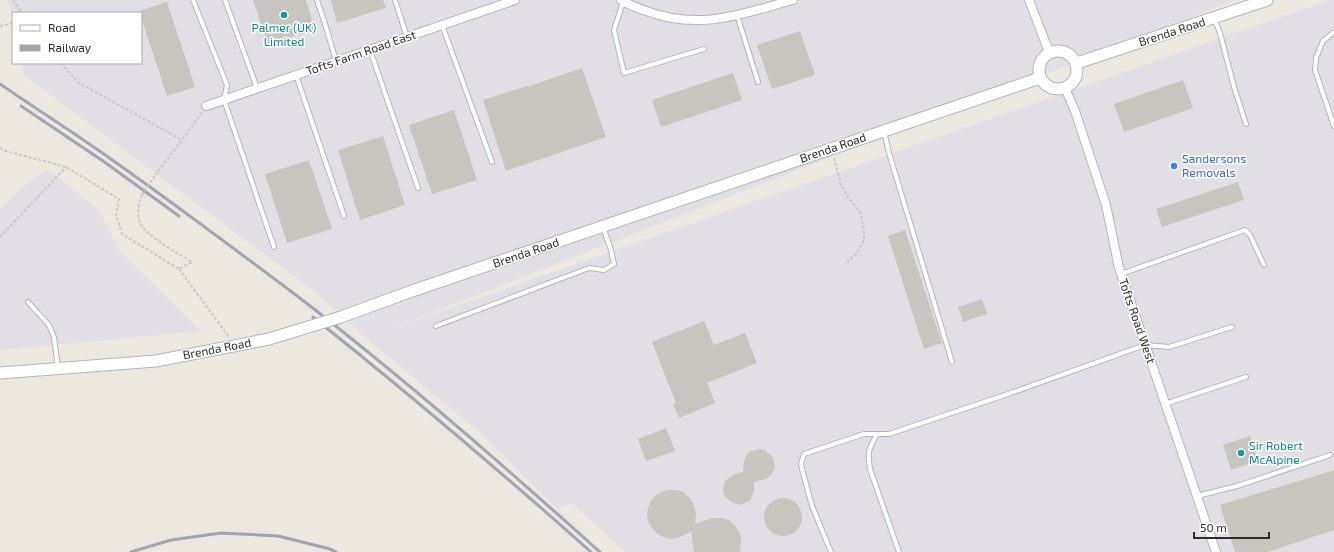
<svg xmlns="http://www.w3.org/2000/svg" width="1334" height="552" font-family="'Exo 2',sans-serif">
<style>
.industrial{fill:#e1dfe5}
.building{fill:#c8c5be}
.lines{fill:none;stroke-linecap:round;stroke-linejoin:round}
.service-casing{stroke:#b3b5be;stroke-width:6}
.minor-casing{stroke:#b3b5be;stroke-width:10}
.secondary-casing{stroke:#b3b5be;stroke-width:13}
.path{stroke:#c8c8c8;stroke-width:2;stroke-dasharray:3 2;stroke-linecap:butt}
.service{stroke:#fff;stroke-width:4}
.minor{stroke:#fff;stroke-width:8}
.secondary{stroke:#fff;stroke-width:11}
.rail{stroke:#a2a4b4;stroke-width:3}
.secondary-bridge-casing{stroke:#b3b5be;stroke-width:13;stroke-linecap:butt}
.path-bridge{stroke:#c8c8c8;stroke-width:2;stroke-dasharray:3 2;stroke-linecap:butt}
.secondary-bridge{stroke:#fff;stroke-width:11}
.culture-dot{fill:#0f9aa8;stroke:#fff;stroke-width:1.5}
.shop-dot{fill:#3f7fe0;stroke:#fff;stroke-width:1.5}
.labels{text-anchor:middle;stroke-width:3;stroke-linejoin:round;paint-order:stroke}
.culture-label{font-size:12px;fill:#0d838f;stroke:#fff}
.street-label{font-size:12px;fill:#2c2c2c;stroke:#fff}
.shop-label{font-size:12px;fill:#366cbe;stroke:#fff;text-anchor:start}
</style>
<rect width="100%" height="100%" fill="#ece7df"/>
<g class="industrial">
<path d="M 8,0 L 1235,0 L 382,332 L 1329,0 L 1334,0 L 1334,552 L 625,552 L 572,503 L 557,509 L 478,431 L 366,338 L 311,289 L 25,76 L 22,63 L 141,63 L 141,13 L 13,13 L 13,23 Z"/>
<path d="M 48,170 L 99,210 L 119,250 L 201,331 L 0,350 L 0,209 L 22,187 Z"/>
</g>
<g class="building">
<path d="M 253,0 L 306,0 L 315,29 L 268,45 Z"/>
<path d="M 331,0 L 383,0 L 386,8 L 337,23 Z"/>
<path d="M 167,2 L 195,87 L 167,96 L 141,17 L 141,13 L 140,13 L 139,11 Z"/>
<path d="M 800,31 L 815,75 L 772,89 L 757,45 Z"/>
<path d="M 582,68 L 606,137 L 506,171 L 483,100 L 527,86 L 527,87 Z"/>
<path d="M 733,73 L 742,100 L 661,127 L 652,100 Z"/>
<path d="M 1183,80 L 1193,108 L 1124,132 L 1114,104 Z"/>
<path d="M 454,110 L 477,180 L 432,194 L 409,125 Z"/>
<path d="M 383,136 L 405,205 L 360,220 L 338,150 Z"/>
<path d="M 309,160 L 332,229 L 287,243 L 265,174 Z"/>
<path d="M 1238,182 L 1244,200 L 1162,227 L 1156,209 Z"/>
<path d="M 905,230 L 942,343 L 924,349 L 888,236 Z"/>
<path d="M 982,299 L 987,314 L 963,322 L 958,307 Z"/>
<path d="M 704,321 L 714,345 L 745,333 L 757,363 L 707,383 L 715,403 L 679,418 L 673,404 L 676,403 L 652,342 Z"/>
<path d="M 666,428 L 675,451 L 646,461 L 638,439 Z"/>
<path d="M 1250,436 L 1258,461 L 1231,470 L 1223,445 Z"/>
<path d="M 759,449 L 764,450 L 772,456 L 775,467 L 773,472 L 770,476 L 766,479 L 754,482 L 754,491 L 750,500 L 745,503 L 740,505 L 731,502 L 724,495 L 723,490 L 725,481 L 734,474 L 743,472 L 744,461 L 746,456 L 749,452 Z"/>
<path d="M 1334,470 L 1334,530 L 1268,552 L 1235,552 L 1220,505 Z"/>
<path d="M 667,490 L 676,490 L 683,492 L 690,498 L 694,505 L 696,513 L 695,524 L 712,518 L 721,518 L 729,520 L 735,526 L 740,533 L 741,541 L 740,552 L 694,552 L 691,532 L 678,538 L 671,539 L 663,537 L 657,534 L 652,528 L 648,522 L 647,513 L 649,505 L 653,498 L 659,493 Z"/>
<circle cx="783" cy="517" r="19"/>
</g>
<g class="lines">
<defs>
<g id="service">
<path d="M 193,0 L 227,85 L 224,100 L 274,247"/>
<path d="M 225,0 L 257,88"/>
<path d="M 317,0 L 326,27 L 336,61"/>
<path d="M 395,0 L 407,37"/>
<path d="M 623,2 L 614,30 L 624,73 L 704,49"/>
<path d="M 737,15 L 758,82"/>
<path d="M 1214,18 L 1220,33 L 1234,87 L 1246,124"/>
<path d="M 442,25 L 492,162"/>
<path d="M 1334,32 L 1323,41 L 1316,58 L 1315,70 L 1334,126"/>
<path d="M 370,50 L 418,188"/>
<path d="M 296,75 L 344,216"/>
<path d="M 884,131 L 889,153 L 952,362"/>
<path d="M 1121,274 L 1245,230 L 1250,235 L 1264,265"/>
<path d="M 28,302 L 49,325 L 54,337 L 58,368"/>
<path d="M 436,326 L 589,268 L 604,270 L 614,264 L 611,250 L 603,227"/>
<path d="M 1165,404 L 1246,377"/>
<path d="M 877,434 C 869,449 867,451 870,469 L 899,552"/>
<path d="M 1197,496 L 1237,486 L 1330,455"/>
<path d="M 831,552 L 812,506 L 802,469 L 801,464 L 804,454 L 864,434 L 889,434 L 1011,393 L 1145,345 L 1169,347 L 1232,327"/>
</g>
<g id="minor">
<path d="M 621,0 C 629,5 638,8 646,11 C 700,31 741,14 793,0"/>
<path d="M 1029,0 L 1049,52"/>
<path d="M 1065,88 L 1075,111 L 1106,205 L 1119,268 L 1216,552"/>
<path d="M 206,106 L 515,0"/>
</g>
<g id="secondary">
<circle cx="1058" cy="70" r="19"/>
<path d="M 1077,63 L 1267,0"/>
<path d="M 412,291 L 1040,78"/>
<path d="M 0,373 L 156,361 L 269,339"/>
</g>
</defs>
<use href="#service" class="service-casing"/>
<use href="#minor" class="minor-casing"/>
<use href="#secondary" class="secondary-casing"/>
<g class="path">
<path d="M 13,0 L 22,13"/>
<path d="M 0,26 L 13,23"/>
<path d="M 61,63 L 79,83 L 182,140"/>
<path d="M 0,148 L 6,151 L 66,167 L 119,199 L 116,215 L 122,234 L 179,269 L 192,262 C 179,254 142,234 139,220 C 137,212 139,203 142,195"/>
<path d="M 834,158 L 841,185 L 848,197 L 860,212 L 864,230 L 864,240 L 857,253 L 845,264"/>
<path d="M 158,171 L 182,140 L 202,112"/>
<path d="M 0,237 L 66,167"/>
<path d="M 179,269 L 229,337"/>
</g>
<use href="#service" class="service"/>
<use href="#minor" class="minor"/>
<use href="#secondary" class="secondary"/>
<g class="rail">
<path d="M 0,84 C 36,109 73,132 108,157 C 175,204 240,253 305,302 C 407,381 504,466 600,552"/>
<path d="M 21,106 L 103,161 L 179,216"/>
<path d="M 313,317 C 408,393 500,471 591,552"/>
<path d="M 131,552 L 171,540 L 221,533 L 278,536 L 330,549 L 336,552"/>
</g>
<defs>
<path id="secondary-bridge" d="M 269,339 L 341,317 L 412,291"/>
</defs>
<use href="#secondary-bridge" class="secondary-bridge-casing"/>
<path class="path-bridge" d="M 142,195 L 158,171"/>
<use href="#secondary-bridge" class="secondary-bridge"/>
</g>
<g class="culture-dot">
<circle cx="284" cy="15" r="4"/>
<circle cx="1241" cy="453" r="4"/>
</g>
<circle class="shop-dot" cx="1174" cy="166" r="4"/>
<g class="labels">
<g class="culture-label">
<text x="284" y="32">Palmer (UK)<tspan x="284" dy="14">Limited</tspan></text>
<text x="1249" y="450" text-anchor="start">Sir Robert<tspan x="1249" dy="14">McAlpine</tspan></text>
</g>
<g class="street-label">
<text transform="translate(1172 32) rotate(-18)" y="4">Brenda Road</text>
<text transform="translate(361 53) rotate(-19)" y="4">Tofts Farm Road East</text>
<text transform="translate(833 148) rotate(-19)" y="4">Brenda Road</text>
<text transform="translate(526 253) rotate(-19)" y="4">Brenda Road</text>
<text transform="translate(1137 321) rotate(71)" y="4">Tofts Road West</text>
<text transform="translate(217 349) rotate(-11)" y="4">Brenda Road</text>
</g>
<g class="shop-label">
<text x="1182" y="163">Sandersons<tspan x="1182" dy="14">Removals</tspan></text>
</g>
</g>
<rect x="12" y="12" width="130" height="52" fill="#ffffff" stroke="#ababab"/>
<rect x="20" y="25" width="20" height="6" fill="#ffffff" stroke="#ababab"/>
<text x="48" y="32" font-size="12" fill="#2c2c2c">Road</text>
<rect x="20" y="45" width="20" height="6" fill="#a2a4b4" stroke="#ababab"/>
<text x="48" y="52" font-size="12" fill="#2c2c2c">Railway</text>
<path d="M1194 532v6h75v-6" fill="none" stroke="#2c2c2c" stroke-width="2"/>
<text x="1200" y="532" font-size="12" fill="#2c2c2c" stroke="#ffffff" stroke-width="3" paint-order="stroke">50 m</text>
</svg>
